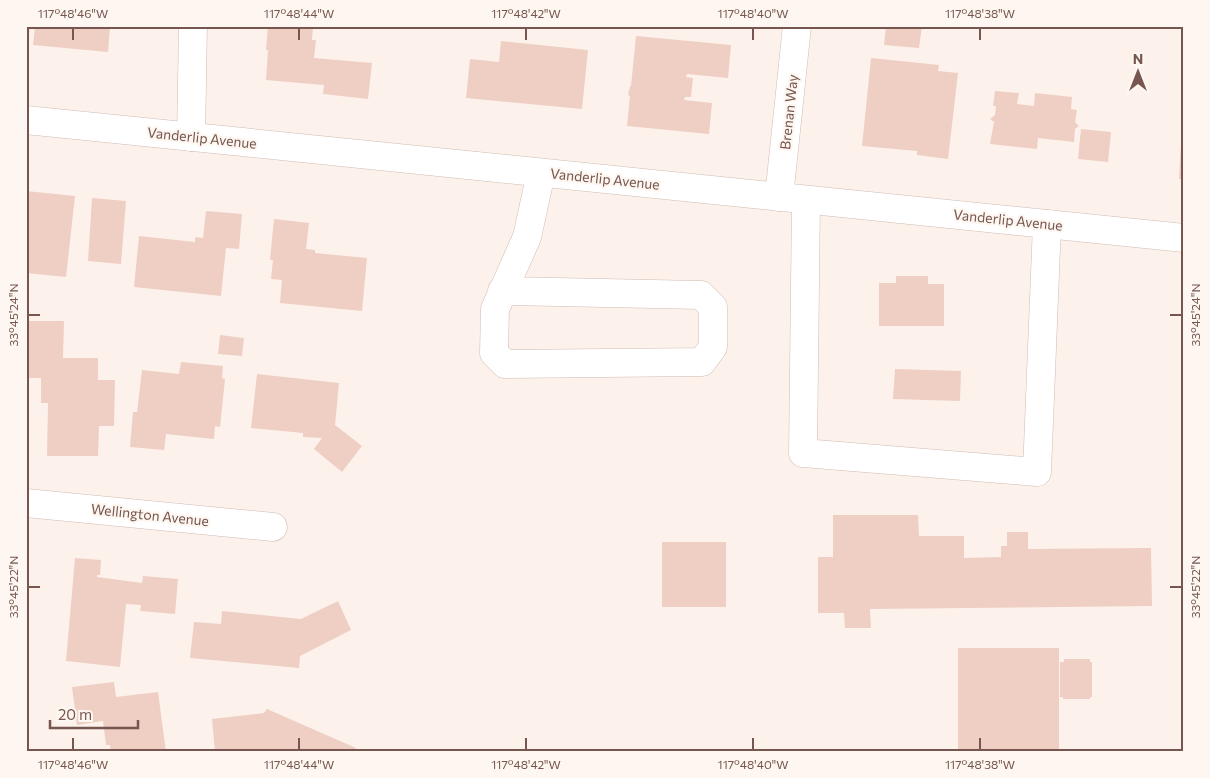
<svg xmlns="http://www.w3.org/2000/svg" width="1210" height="778" font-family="Commissioner,sans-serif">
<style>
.building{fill:#efcec4}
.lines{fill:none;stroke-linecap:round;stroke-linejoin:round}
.minor-casing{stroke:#d0bbb3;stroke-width:29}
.minor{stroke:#fff;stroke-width:28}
.ticks{fill:none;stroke:#76564f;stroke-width:2}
.labels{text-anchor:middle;stroke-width:4.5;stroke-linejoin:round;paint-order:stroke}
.street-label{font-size:14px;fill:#76564f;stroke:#fef7f1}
.neatline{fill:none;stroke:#76564f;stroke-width:2}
.ticks-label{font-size:12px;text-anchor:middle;fill:#76564f}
</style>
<rect width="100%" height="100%" fill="#fcf2eb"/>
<g class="building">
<path d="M 26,26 L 30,26 L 28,45 L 26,45 Z"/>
<path d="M 35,26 L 110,26 L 108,52 L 33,45 Z"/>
<path d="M 268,26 L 313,26 L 312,40 L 316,40 L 314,58 L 372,63 L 368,99 L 323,94 L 324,85 L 266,80 L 268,50 L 266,50 Z"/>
<path d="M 886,26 L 922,26 L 919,48 L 884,45 Z"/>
<rect x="1135" y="26" width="49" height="3"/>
<path d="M 636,36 L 731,45 L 728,78 L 687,74 L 686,77 L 693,78 L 691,97 L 685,97 L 684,100 L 712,103 L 709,134 L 627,126 L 630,96 L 628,95 L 630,86 L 631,86 Z"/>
<path d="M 501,41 L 588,50 L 582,109 L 466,98 L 470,59 L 499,62 Z"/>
<path d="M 871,58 L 939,65 L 938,71 L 958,73 L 948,159 L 917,155 L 917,151 L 862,146 Z"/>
<path d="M 995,91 L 1019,93 L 1017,104 L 1034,106 L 1035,93 L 1072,97 L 1071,109 L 1077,110 L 1075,122 L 1079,126 L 1075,129 L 1074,142 L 1038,138 L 1037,149 L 990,144 L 994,122 L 990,119 L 995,115 L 996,106 L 993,106 Z"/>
<path d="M 1081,129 L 1111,132 L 1108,162 L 1078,159 Z"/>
<path d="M 1181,144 L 1184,144 L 1184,179 L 1179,179 Z"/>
<path d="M 26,191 L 75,196 L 66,277 L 26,273 Z"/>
<path d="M 92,198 L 126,201 L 121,264 L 88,261 Z"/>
<path d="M 206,211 L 242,214 L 239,249 L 226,248 L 221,296 L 134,287 L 139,236 L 195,242 L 195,237 L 203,238 Z"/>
<path d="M 274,219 L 309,223 L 306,249 L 315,250 L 315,253 L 367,258 L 362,311 L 280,303 L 282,280 L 271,279 L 273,260 L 270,260 Z"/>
<path d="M 896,276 L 928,276 L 928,284 L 944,284 L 944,326 L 879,326 L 879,283 L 896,283 Z"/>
<path d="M 26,321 L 64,321 L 63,358 L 98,358 L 98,380 L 115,380 L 114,426 L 99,426 L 98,456 L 47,456 L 48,403 L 41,403 L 41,378 L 26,378 Z"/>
<path d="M 220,335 L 244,338 L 242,356 L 218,354 Z"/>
<path d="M 181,362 L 223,366 L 222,378 L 225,379 L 220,427 L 215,426 L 214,439 L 166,434 L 164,450 L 130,447 L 133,412 L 137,412 L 142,370 L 179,374 Z"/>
<path d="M 895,369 L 961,371 L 960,401 L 893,399 Z"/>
<path d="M 257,374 L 339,383 L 335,425 L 362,446 L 342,472 L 314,449 L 322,438 L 303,437 L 303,433 L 251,428 Z"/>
<path d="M 833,515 L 918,515 L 919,536 L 964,536 L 964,558 L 1001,557 L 1001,546 L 1007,546 L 1007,532 L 1028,532 L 1028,549 L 1151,548 L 1152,606 L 870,609 L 871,628 L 845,628 L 844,613 L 818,613 L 818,557 L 833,557 Z"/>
<rect x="662" y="542" width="64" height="65"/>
<path d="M 75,558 L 101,560 L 100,575 L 97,575 L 97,577 L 142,583 L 143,576 L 178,579 L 175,614 L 140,611 L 141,605 L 126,604 L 120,667 L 66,661 Z"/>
<path d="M 338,601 L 351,630 L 300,656 L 299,668 L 190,658 L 194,622 L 221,624 L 222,611 L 301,619 Z"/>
<rect x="958" y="648" width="101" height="104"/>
<path d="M 1064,659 L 1090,659 L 1090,662 L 1092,662 L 1092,697 L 1090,697 L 1090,699 L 1063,699 L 1063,697 L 1060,697 L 1060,662 L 1064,662 Z"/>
<path d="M 114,682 L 116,697 L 158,692 L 166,752 L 111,752 L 110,745 L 106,745 L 103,721 L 77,725 L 72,687 Z"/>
<path d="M 267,709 L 356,748 L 354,752 L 215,752 L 212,719 L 264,713 Z"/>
</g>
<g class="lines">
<defs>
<g id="minor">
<path d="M 26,120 L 1184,238"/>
<path d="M 191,137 L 193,26"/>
<path d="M 779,197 L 797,26"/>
<path d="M 806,200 L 803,453 L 1037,472 L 1047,224"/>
<path d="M 502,291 L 701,295 L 713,307 L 713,347 L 702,362 L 505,364 L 494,353 L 495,309 L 527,237 L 541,173"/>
<path d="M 26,503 L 273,527"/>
</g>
</defs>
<use href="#minor" class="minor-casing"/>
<use href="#minor" class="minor"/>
</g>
<path class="ticks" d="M 73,28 L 73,40M 299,28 L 299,40M 526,28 L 526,40M 753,28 L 753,40M 980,28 L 980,40M 28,315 L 40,315M 1170,315 L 1182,315M 28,587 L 40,587M 1170,587 L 1182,587M 73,738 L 73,750M 299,738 L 299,750M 526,738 L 526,750M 753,738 L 753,750M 980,738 L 980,750"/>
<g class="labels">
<g class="street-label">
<text transform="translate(789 112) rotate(-84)" y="5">Brenan Way</text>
<text transform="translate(202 138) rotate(6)" y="5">Vanderlip Avenue</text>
<text transform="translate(605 179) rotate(6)" y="5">Vanderlip Avenue</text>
<text transform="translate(1008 220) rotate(6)" y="5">Vanderlip Avenue</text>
<text transform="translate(150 515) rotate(6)" y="5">Wellington Avenue</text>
</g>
</g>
<rect width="1210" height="778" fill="none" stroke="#fef7f1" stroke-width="55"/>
<g transform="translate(1138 72)" stroke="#fef7f1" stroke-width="4" paint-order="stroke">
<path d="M0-4L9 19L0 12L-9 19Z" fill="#76564f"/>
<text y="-8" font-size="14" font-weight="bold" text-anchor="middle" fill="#76564f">N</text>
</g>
<path d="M50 720v8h88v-8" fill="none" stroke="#76564f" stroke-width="2.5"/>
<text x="58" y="720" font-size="15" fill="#76564f" stroke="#fef7f1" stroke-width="4" paint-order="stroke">20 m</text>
<rect x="28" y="28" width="1154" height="722" class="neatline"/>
<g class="ticks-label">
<text x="73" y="18">117°48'46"W</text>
<text x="299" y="18">117°48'44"W</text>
<text x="526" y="18">117°48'42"W</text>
<text x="753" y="18">117°48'40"W</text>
<text x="980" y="18">117°48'38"W</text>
<text transform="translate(14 315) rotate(-90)" y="4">33°45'24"N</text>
<text transform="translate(1196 315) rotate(-90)" y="4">33°45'24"N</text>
<text transform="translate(14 587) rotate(-90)" y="4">33°45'22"N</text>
<text transform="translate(1196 587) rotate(-90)" y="4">33°45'22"N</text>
<text x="73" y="769">117°48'46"W</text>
<text x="299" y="769">117°48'44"W</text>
<text x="526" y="769">117°48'42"W</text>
<text x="753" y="769">117°48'40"W</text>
<text x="980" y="769">117°48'38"W</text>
</g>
</svg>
